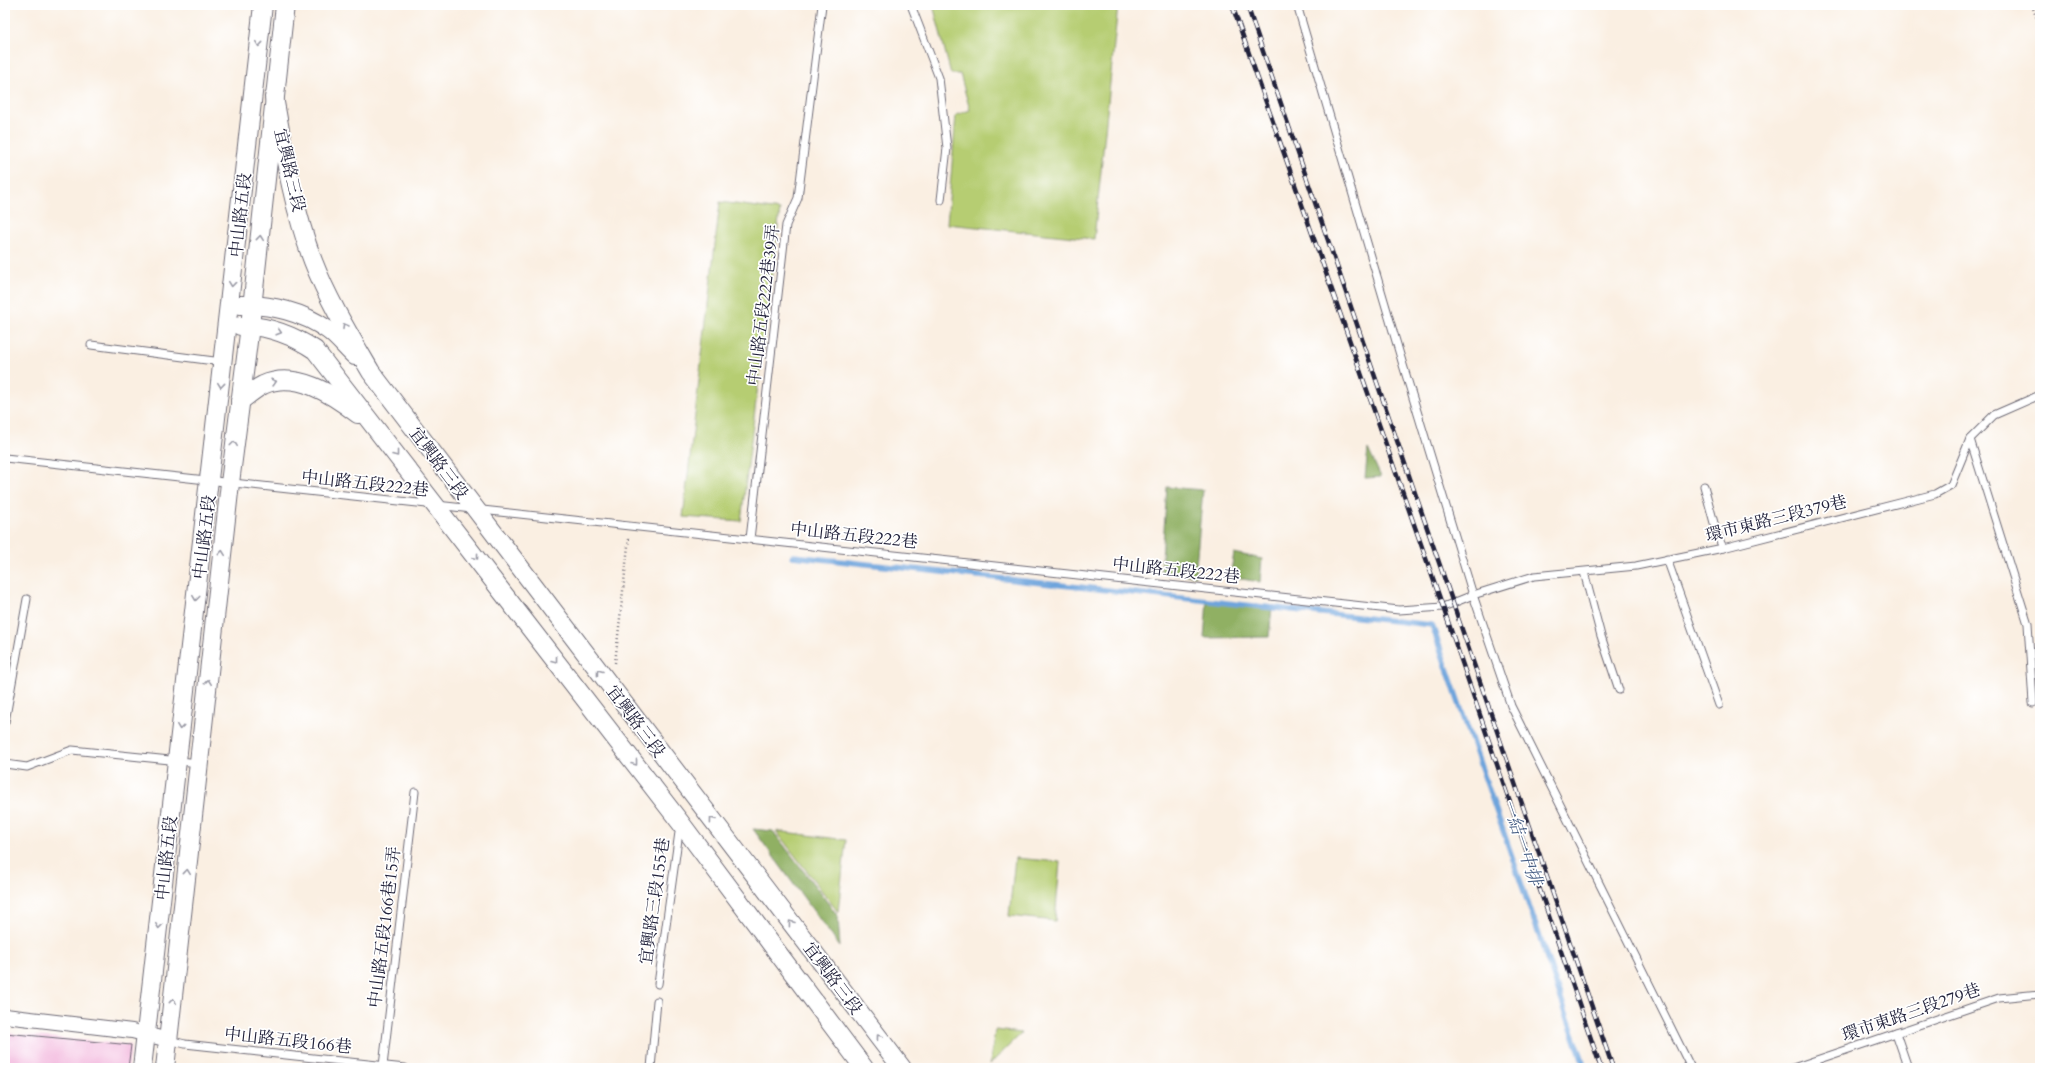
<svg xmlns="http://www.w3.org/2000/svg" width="2045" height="1073" font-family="Cardo,'Noto Serif TC',serif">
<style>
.green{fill:#b6cd72;stroke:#6c7856}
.forest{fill:#90b064;stroke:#596950}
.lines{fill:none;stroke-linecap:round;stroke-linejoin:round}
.stream{stroke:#6ea4dc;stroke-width:5.5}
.building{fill:#efa4d4}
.service-casing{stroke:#6e6a75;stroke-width:9}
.minor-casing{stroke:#6e6a75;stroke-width:16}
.tertiary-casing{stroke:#6e6a75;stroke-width:20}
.path{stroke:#6e6a75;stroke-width:2.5;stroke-dasharray:1 3;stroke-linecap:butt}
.service{stroke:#fff;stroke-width:7}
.minor{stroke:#fff;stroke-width:14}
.tertiary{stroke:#fff;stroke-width:18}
.rail-casing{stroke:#22223b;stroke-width:4.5}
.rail{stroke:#fff;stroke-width:3;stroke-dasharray:9;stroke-linecap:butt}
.oneway{stroke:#9c9ca7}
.labels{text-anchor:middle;stroke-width:3.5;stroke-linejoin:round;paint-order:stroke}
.street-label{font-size:17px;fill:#22223b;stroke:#fff}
.water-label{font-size:18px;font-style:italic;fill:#445c83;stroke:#fff}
</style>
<rect width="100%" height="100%" fill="#fff"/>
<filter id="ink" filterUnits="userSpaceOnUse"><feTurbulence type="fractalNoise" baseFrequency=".025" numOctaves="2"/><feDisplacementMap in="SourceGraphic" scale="8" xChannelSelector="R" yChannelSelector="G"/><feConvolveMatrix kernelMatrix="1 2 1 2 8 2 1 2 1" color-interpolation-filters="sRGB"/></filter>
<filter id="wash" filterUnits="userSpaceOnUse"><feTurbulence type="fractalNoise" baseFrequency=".012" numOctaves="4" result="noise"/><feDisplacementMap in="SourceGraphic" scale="16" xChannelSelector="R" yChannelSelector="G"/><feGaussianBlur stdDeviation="0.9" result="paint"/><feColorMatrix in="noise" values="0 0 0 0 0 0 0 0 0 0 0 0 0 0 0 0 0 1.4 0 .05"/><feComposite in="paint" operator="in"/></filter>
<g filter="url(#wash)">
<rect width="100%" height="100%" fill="#faefe2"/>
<g class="green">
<path d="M 933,5 L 1118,5 L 1094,239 L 947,224 L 956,115 L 970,110 L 960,74 L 951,74 Z"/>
<path d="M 720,202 L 780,210 L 741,521 L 683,517 Z"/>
<path d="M 776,831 L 846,840 L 838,912 Z"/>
<path d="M 1015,858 L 1060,862 L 1055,921 L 1009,916 Z"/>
<path d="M 995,1030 L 1022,1033 L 990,1064 Z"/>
</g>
<g class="forest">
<path d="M 1368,449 L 1381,477 L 1365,478 Z"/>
<path d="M 1167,487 L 1203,490 L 1195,576 L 1161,572 Z"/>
<path d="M 1234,553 L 1262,559 L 1260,582 L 1230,577 Z"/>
<path d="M 1207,601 L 1272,607 L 1269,637 L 1204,638 Z"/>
<path d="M 753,829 L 773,831 L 838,916 L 840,947 Z"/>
</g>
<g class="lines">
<path class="stream" d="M 793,556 L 1432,625 L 1585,1068"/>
</g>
<g id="blocks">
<path class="building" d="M 5,1033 L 131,1045 L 128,1068 L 5,1068 Z"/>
</g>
</g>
<g filter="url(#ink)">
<use href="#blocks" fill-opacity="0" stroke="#6e6a75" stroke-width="1"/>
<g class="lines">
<defs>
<g id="service">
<path d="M 911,5 L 939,78 L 947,148 L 941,200"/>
<path d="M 1297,5 L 1403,365 L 1473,595 L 1511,706 L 1691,1068"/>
<path d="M 91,345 L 222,362"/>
<path d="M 1970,439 L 2028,624 L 2033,703"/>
<path d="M 5,458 L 1399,610 L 1443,607 L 1473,595 L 1534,576 L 1636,566 L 1723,548 L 1935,494 L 1951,485 L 1970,439 L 1994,415 L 2040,395"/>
<path d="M 1704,486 L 1717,534 L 1723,548"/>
<path d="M 750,539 L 786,225 L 798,198 L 822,5"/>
<path d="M 1667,559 L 1719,705"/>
<path d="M 1584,572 L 1601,636 L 1619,690"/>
<path d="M 5,722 L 27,599"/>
<path d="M 5,764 L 27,767 L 72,750 L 199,763"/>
<path d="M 658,984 L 680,825"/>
<path d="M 1896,1033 L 1908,1068"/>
<path d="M 169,1040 L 185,1044 L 405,1068"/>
<path d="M 383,1066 L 415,792"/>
<path d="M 651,1068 L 657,1001"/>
<path d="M 1793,1068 L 1999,998 L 2040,994"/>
</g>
<path id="minor" d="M 5,1016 L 132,1031 L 169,1040"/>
<g id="tertiary">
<path d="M 274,97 C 284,152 293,208 313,261 C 328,300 350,336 371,372 L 902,1068"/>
<path d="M 240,305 C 270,304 303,312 328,330 C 338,337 346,348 355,356"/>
<path d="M 240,326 C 267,325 292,335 315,350 L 680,822 L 864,1068"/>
<path d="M 240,401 C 247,396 255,389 263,385 C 296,370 332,394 358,414"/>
<path d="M 142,1068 L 263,5"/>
<path d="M 165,1068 L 230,483 L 250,326 L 285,5"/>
</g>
</defs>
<use href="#service" class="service-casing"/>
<use href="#minor" class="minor-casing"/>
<use href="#tertiary" class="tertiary-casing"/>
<g class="path">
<path d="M 2032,5 L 2040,28"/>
<path d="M 615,663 L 629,537"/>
</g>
<use href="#service" class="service"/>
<use href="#minor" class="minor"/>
<use href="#tertiary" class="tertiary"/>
<defs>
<g id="rail">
<path d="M 1232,5 L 1443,607 L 1601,1068"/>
<path d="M 1247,5 L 1613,1068"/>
</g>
</defs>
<use href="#rail" class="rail-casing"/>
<use href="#rail" class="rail"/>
</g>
<defs><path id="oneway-chevron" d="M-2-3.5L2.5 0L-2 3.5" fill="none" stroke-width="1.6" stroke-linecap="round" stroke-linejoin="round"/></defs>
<g class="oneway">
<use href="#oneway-chevron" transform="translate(259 44) rotate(96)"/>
<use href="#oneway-chevron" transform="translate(260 238) rotate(-84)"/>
<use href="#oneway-chevron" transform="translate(232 284) rotate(96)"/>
<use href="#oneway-chevron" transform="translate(345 326) rotate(-120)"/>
<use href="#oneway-chevron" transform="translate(279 332) rotate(16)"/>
<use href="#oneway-chevron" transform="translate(274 382) rotate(-16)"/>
<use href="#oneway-chevron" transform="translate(221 385) rotate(96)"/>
<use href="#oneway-chevron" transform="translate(234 444) rotate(-83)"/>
<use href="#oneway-chevron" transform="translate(396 454) rotate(52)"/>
<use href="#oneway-chevron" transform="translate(222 553) rotate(-84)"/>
<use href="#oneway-chevron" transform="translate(476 557) rotate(52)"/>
<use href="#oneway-chevron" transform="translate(196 598) rotate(97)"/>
<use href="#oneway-chevron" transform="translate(555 660) rotate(52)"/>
<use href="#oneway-chevron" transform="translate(599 672) rotate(-127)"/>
<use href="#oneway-chevron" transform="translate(208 682) rotate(-84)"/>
<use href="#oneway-chevron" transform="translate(180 727) rotate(97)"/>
<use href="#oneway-chevron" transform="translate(635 763) rotate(52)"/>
<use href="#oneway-chevron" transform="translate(712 820) rotate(-127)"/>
<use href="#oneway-chevron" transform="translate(187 872) rotate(-84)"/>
<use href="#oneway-chevron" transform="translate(791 923) rotate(-127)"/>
<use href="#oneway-chevron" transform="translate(159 926) rotate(96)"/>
<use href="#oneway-chevron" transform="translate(173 1001) rotate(-84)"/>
<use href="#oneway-chevron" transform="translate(879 1037) rotate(-127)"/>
</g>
</g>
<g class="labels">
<g class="street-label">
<text transform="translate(290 170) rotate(77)" y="6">宜興路三段</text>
<text transform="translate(240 215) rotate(-84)" y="6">中山路五段</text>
<text transform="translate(763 305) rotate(-83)" y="6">中山路五段222巷39弄</text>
<text transform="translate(439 463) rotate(53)" y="6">宜興路三段</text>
<text transform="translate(365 483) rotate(6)" y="6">中山路五段222巷</text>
<text transform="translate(1776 518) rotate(-14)" y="6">環市東路三段379巷</text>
<text transform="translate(854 535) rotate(6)" y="6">中山路五段222巷</text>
<text transform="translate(204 537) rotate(-83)" y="6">中山路五段</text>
<text transform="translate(1176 570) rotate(6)" y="6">中山路五段222巷</text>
<text transform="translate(636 721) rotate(53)" y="6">宜興路三段</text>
<text transform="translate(166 858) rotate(-84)" y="6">中山路五段</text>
<text transform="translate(654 901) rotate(-82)" y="6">宜興路三段155巷</text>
<text transform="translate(384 927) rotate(-83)" y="6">中山路五段166巷15弄</text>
<text transform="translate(833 978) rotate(53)" y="6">宜興路三段</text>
<text transform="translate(1911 1012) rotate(-19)" y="6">環市東路三段279巷</text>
<text transform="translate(288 1040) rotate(6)" y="6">中山路五段166巷</text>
</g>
<g class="water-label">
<text transform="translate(1522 842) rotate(71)" y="6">一結一中排</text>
</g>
</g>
<rect width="2045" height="1073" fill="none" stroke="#fff" stroke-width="20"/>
</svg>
